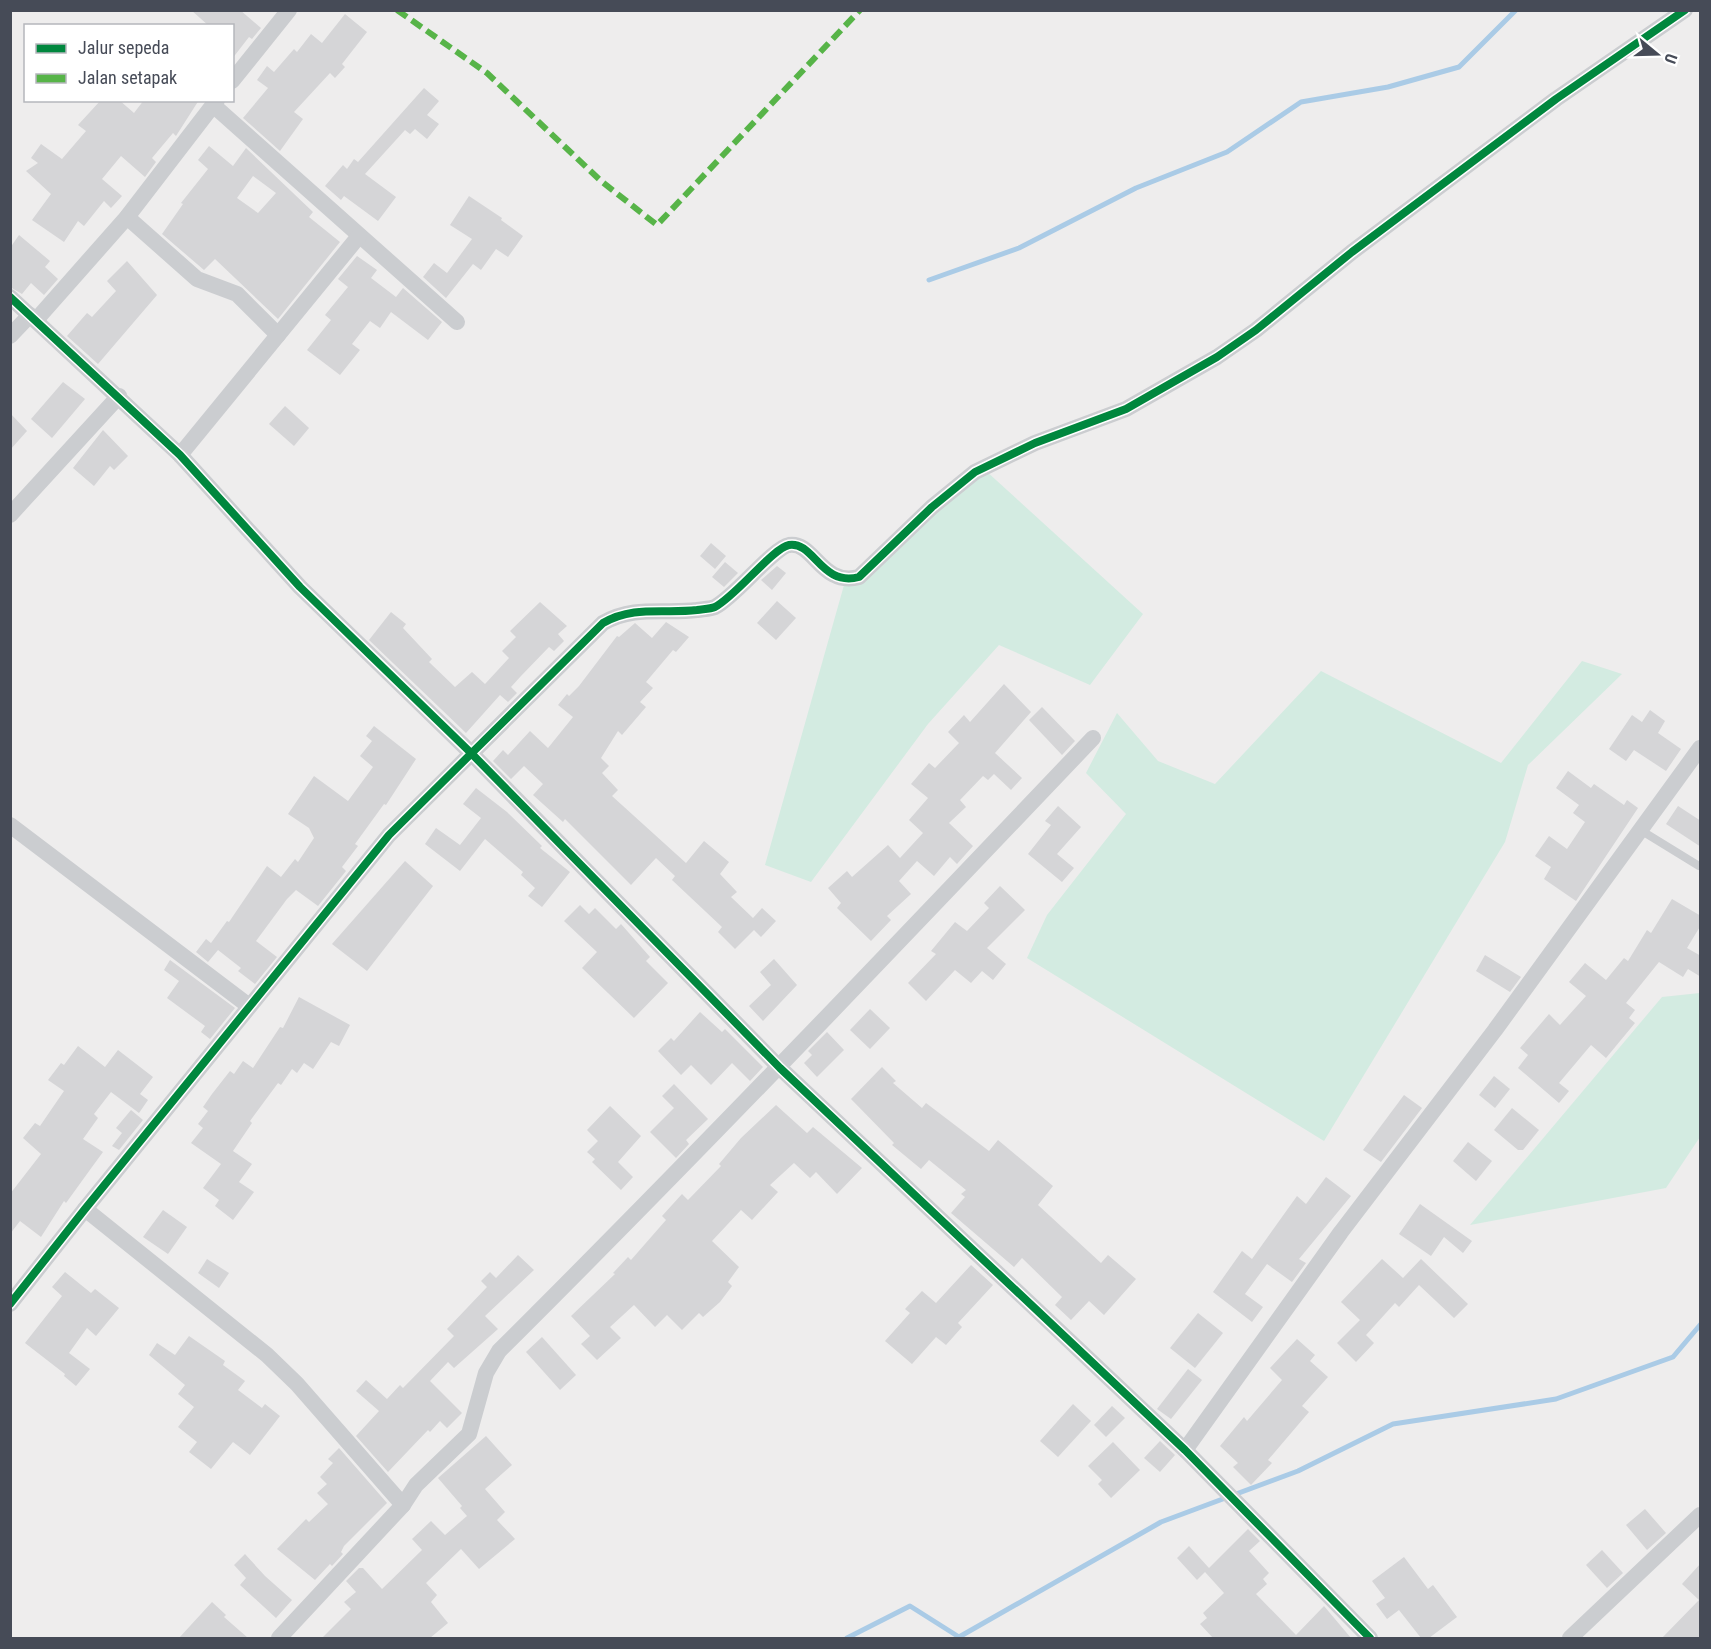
<svg xmlns="http://www.w3.org/2000/svg" width="1711" height="1649" font-family="'Roboto Condensed',sans-serif">
<style>
.green{fill:#d3ebe1}
.lines{fill:none;stroke-linecap:round;stroke-linejoin:round}
.stream{stroke:#aacbe6;stroke-width:5}
.building{fill:#d5d5d7;fill-rule:evenodd}
.service{stroke:#cbcdd0;stroke-width:8}
.minor{stroke:#cbcdd0;stroke-width:16}
.quiet{stroke:#57b448;stroke-width:6;stroke-dasharray:12 6;stroke-linecap:butt}
.cycleway-casing{stroke:#fff;stroke-width:11}
.cycleway{stroke:#00873e;stroke-width:8}
</style>
<rect width="100%" height="100%" fill="#eeeded"/>
<g class="green">
<path d="M 985,470 L 1143,614 L 1090,685 L 999,645 L 928,724 L 811,882 L 765,865 L 846,578 Z"/>
<path d="M 1582,661 L 1622,674 L 1528,765 L 1505,842 L 1324,1141 L 1027,958 L 1047,915 L 1126,814 L 1086,773 L 1117,713 L 1158,761 L 1215,784 L 1321,671 L 1501,763 Z"/>
<path d="M 1700,993 L 1700,1137 L 1666,1188 L 1470,1225 L 1662,997 Z"/>
</g>
<g class="lines">
<g class="stream">
<path d="M 929,280 L 1019,248 L 1136,188 L 1227,152 L 1301,102 L 1388,87 L 1459,67 L 1516,10"/>
<path d="M 847,1638 L 910,1606 L 959,1637 L 1161,1522 L 1298,1471 L 1393,1424 L 1556,1399 L 1673,1357 L 1700,1325"/>
</g>
</g>
<g class="building">
<path d="M 191,10 L 240,10 L 261,28 L 252,39 L 249,37 L 232,59 L 232,26 L 209,26 Z"/>
<path d="M 345,14 L 367,32 L 342,64 L 345,67 L 335,78 L 330,73 L 294,112 L 303,119 L 280,151 L 243,118 L 268,88 L 257,80 L 267,66 L 274,72 L 294,49 L 297,52 L 311,34 L 322,43 Z"/>
<path d="M 424,88 L 439,101 L 427,115 L 439,124 L 427,139 L 415,129 L 410,134 L 405,130 L 365,174 L 396,197 L 378,221 L 344,196 L 341,200 L 325,186 L 343,165 L 347,169 L 354,159 L 358,162 Z"/>
<path d="M 101,100 L 119,100 L 134,113 L 144,100 L 199,100 L 176,136 L 173,133 L 152,158 L 156,162 L 145,177 L 121,156 L 102,179 L 122,196 L 111,208 L 104,201 L 84,226 L 78,221 L 64,242 L 32,220 L 51,194 L 26,171 L 38,163 L 31,158 L 41,144 L 62,159 L 86,131 L 78,125 Z"/>
<path d="M 209,146 L 233,166 L 246,148 L 313,212 L 309,217 L 340,242 L 278,319 L 215,259 L 204,270 L 162,234 L 183,204 L 181,203 L 208,169 L 198,160 ZM 253,176 L 276,193 L 258,213 L 237,198 Z"/>
<path d="M 469,196 L 502,218 L 501,220 L 523,236 L 508,257 L 496,249 L 481,270 L 473,264 L 446,298 L 423,277 L 434,263 L 447,273 L 472,239 L 450,225 Z"/>
<path d="M 19,235 L 50,261 L 45,267 L 58,279 L 44,295 L 31,283 L 22,294 L 10,287 L 10,248 Z"/>
<path d="M 357,256 L 377,270 L 371,278 L 396,297 L 403,288 L 442,322 L 428,340 L 391,312 L 380,328 L 370,321 L 352,344 L 360,350 L 340,375 L 307,350 L 331,320 L 325,315 L 348,287 L 338,279 Z"/>
<path d="M 127,261 L 157,295 L 98,364 L 67,336 L 87,313 L 92,317 L 116,291 L 107,281 Z"/>
<path d="M 63,382 L 85,399 L 52,438 L 31,419 Z"/>
<path d="M 285,406 L 309,428 L 294,446 L 269,424 Z"/>
<path d="M 10,413 L 27,431 L 10,450 Z"/>
<path d="M 103,430 L 128,456 L 114,470 L 110,466 L 94,486 L 73,468 Z"/>
<path d="M 711,543 L 726,556 L 715,569 L 700,556 Z"/>
<path d="M 725,562 L 738,573 L 724,587 L 712,577 Z"/>
<path d="M 777,566 L 786,573 L 772,590 L 761,580 Z"/>
<path d="M 777,601 L 796,618 L 776,640 L 757,623 Z"/>
<path d="M 540,602 L 567,626 L 558,634 L 564,641 L 554,651 L 549,647 L 521,676 L 511,687 L 517,693 L 508,702 L 500,695 L 466,733 L 369,640 L 391,612 L 406,624 L 403,628 L 432,659 L 429,662 L 455,687 L 472,672 L 485,684 L 509,658 L 502,651 L 516,637 L 510,631 Z"/>
<path d="M 666,622 L 689,637 L 676,652 L 673,650 L 646,682 L 653,688 L 640,702 L 646,707 L 622,735 L 618,731 L 601,758 L 609,766 L 602,773 L 618,790 L 612,796 L 686,863 L 704,841 L 729,862 L 720,874 L 737,892 L 731,897 L 753,918 L 762,908 L 776,921 L 761,937 L 754,930 L 735,949 L 718,932 L 722,927 L 672,880 L 675,876 L 656,858 L 631,885 L 565,819 L 563,822 L 533,795 L 543,784 L 524,766 L 511,779 L 493,761 L 503,750 L 508,755 L 530,731 L 548,748 L 573,717 L 558,705 L 567,694 L 569,696 L 579,686 L 617,636 L 619,637 L 635,623 L 652,638 Z"/>
<path d="M 1004,684 L 1031,712 L 995,753 L 1022,778 L 1011,790 L 994,774 L 988,780 L 983,776 L 960,800 L 966,807 L 949,823 L 973,846 L 957,864 L 950,857 L 934,876 L 917,861 L 899,881 L 911,894 L 887,916 L 891,920 L 871,941 L 837,908 L 841,903 L 828,888 L 847,871 L 852,877 L 888,845 L 900,858 L 923,833 L 909,820 L 928,798 L 911,784 L 929,763 L 935,768 L 959,743 L 948,732 L 964,715 L 970,722 Z"/>
<path d="M 1042,707 L 1075,741 L 1062,755 L 1029,720 Z"/>
<path d="M 1650,710 L 1665,721 L 1658,733 L 1681,749 L 1666,771 L 1634,750 L 1626,761 L 1609,749 L 1632,715 L 1642,722 Z"/>
<path d="M 374,726 L 416,759 L 386,805 L 384,804 L 355,844 L 358,846 L 342,867 L 346,871 L 318,906 L 296,890 L 287,899 L 256,941 L 277,957 L 255,984 L 238,971 L 241,968 L 218,950 L 208,962 L 196,952 L 206,939 L 211,943 L 227,921 L 229,922 L 267,866 L 281,877 L 295,859 L 298,862 L 314,838 L 309,828 L 288,814 L 314,776 L 348,801 L 373,767 L 360,756 L 372,741 L 366,736 Z"/>
<path d="M 1568,771 L 1591,788 L 1594,784 L 1624,805 L 1627,800 L 1638,808 L 1576,901 L 1544,879 L 1551,867 L 1535,856 L 1549,836 L 1567,849 L 1585,822 L 1573,813 L 1579,805 L 1556,788 Z"/>
<path d="M 476,788 L 507,812 L 542,846 L 540,848 L 570,872 L 542,907 L 528,896 L 535,888 L 521,875 L 523,872 L 485,839 L 460,871 L 425,844 L 436,828 L 460,845 L 481,818 L 463,804 Z"/>
<path d="M 1058,806 L 1081,827 L 1057,854 L 1074,868 L 1062,882 L 1028,854 L 1051,825 L 1045,821 Z"/>
<path d="M 1678,806 L 1701,821 L 1701,847 L 1666,824 Z"/>
<path d="M 405,861 L 433,886 L 367,971 L 332,944 Z"/>
<path d="M 1000,886 L 1025,910 L 987,948 L 1006,964 L 993,980 L 982,971 L 971,983 L 955,970 L 926,1001 L 908,983 L 936,954 L 931,951 L 955,922 L 967,931 L 989,908 L 984,903 Z"/>
<path d="M 1672,899 L 1701,916 L 1701,925 L 1687,948 L 1701,956 L 1701,977 L 1688,969 L 1683,977 L 1659,962 L 1626,1003 L 1635,1010 L 1629,1018 L 1635,1023 L 1606,1058 L 1591,1045 L 1559,1083 L 1569,1091 L 1559,1103 L 1518,1068 L 1528,1055 L 1520,1048 L 1549,1014 L 1560,1025 L 1586,996 L 1569,982 L 1585,963 L 1606,980 L 1624,958 L 1628,961 L 1647,930 L 1651,933 Z"/>
<path d="M 580,905 L 589,914 L 595,908 L 616,929 L 621,924 L 650,957 L 646,961 L 668,983 L 634,1018 L 582,968 L 597,952 L 564,921 Z"/>
<path d="M 1485,955 L 1521,977 L 1510,992 L 1476,971 Z"/>
<path d="M 774,959 L 797,985 L 763,1021 L 749,1006 L 771,985 L 760,972 Z"/>
<path d="M 170,960 L 235,1008 L 210,1039 L 201,1032 L 205,1026 L 167,998 L 179,981 L 164,970 Z"/>
<path d="M 299,997 L 350,1025 L 339,1046 L 331,1042 L 313,1069 L 304,1063 L 297,1073 L 292,1069 L 281,1085 L 278,1083 L 250,1121 L 252,1123 L 233,1151 L 252,1164 L 239,1182 L 254,1192 L 233,1220 L 215,1206 L 219,1200 L 203,1188 L 221,1164 L 191,1143 L 203,1128 L 198,1124 L 208,1111 L 203,1107 L 212,1094 L 230,1071 L 234,1074 L 243,1061 L 253,1068 L 280,1027 L 283,1028 Z"/>
<path d="M 870,1009 L 890,1028 L 870,1049 L 850,1030 Z"/>
<path d="M 700,1012 L 722,1032 L 725,1029 L 763,1067 L 750,1081 L 732,1063 L 711,1085 L 691,1065 L 681,1075 L 658,1051 L 671,1038 L 674,1041 Z"/>
<path d="M 827,1032 L 844,1050 L 817,1077 L 804,1063 L 812,1055 L 808,1051 Z"/>
<path d="M 78,1046 L 105,1067 L 118,1050 L 153,1077 L 140,1094 L 148,1100 L 139,1113 L 111,1092 L 94,1114 L 98,1118 L 83,1139 L 103,1152 L 92,1167 L 66,1203 L 64,1201 L 41,1237 L 20,1221 L 10,1234 L 10,1194 L 41,1154 L 23,1138 L 35,1123 L 40,1126 L 64,1091 L 48,1080 L 61,1063 L 64,1065 Z"/>
<path d="M 882,1067 L 896,1081 L 893,1083 L 922,1108 L 926,1103 L 989,1151 L 998,1140 L 1053,1186 L 1038,1205 L 1101,1263 L 1108,1255 L 1136,1279 L 1104,1315 L 1089,1301 L 1071,1320 L 1055,1305 L 1062,1297 L 1022,1258 L 1014,1267 L 951,1213 L 965,1197 L 961,1194 L 966,1190 L 929,1160 L 921,1169 L 892,1145 L 894,1143 L 851,1099 Z"/>
<path d="M 1494,1076 L 1510,1089 L 1495,1108 L 1479,1095 Z"/>
<path d="M 674,1084 L 708,1119 L 686,1140 L 689,1144 L 676,1158 L 650,1132 L 674,1108 L 662,1096 Z"/>
<path d="M 1404,1095 L 1422,1108 L 1381,1162 L 1363,1150 Z"/>
<path d="M 776,1105 L 807,1133 L 813,1127 L 862,1168 L 837,1194 L 816,1172 L 810,1178 L 794,1163 L 770,1185 L 778,1192 L 752,1220 L 741,1210 L 712,1241 L 739,1267 L 728,1282 L 732,1286 L 720,1302 L 703,1317 L 699,1313 L 682,1330 L 667,1315 L 655,1327 L 634,1305 L 610,1327 L 621,1338 L 597,1360 L 581,1344 L 590,1336 L 571,1316 L 615,1274 L 613,1273 L 628,1257 L 631,1260 L 666,1220 L 662,1216 L 682,1194 L 688,1200 L 721,1166 L 719,1164 L 741,1138 Z"/>
<path d="M 610,1106 L 641,1136 L 618,1162 L 633,1177 L 621,1190 L 592,1162 L 595,1159 L 587,1152 L 598,1141 L 587,1130 Z"/>
<path d="M 1512,1108 L 1539,1130 L 1523,1150 L 1518,1150 L 1494,1130 Z"/>
<path d="M 131,1110 L 143,1120 L 119,1150 L 112,1146 L 122,1133 L 116,1128 Z"/>
<path d="M 1468,1142 L 1492,1161 L 1476,1181 L 1453,1161 Z"/>
<path d="M 1326,1177 L 1351,1196 L 1299,1259 L 1306,1263 L 1292,1282 L 1267,1264 L 1245,1294 L 1263,1307 L 1252,1322 L 1213,1292 L 1242,1251 L 1252,1259 L 1297,1196 L 1306,1204 Z"/>
<path d="M 1420,1204 L 1472,1241 L 1463,1253 L 1444,1237 L 1431,1256 L 1399,1234 Z"/>
<path d="M 163,1210 L 187,1227 L 168,1254 L 143,1237 Z"/>
<path d="M 518,1255 L 534,1270 L 485,1316 L 498,1329 L 454,1368 L 448,1362 L 430,1381 L 462,1413 L 447,1428 L 440,1421 L 430,1432 L 428,1430 L 388,1472 L 356,1436 L 379,1411 L 356,1391 L 366,1380 L 387,1399 L 400,1385 L 403,1388 L 454,1336 L 447,1329 L 487,1287 L 481,1281 L 490,1272 L 496,1278 Z"/>
<path d="M 207,1259 L 229,1273 L 219,1288 L 198,1273 Z"/>
<path d="M 1382,1259 L 1403,1278 L 1421,1259 L 1468,1304 L 1454,1318 L 1419,1285 L 1399,1307 L 1395,1303 L 1366,1335 L 1374,1343 L 1356,1362 L 1337,1343 L 1360,1320 L 1341,1302 Z"/>
<path d="M 971,1265 L 993,1285 L 958,1323 L 962,1327 L 946,1345 L 936,1337 L 912,1364 L 885,1341 L 910,1313 L 905,1309 L 922,1291 L 936,1303 Z"/>
<path d="M 65,1272 L 91,1293 L 95,1289 L 119,1308 L 96,1336 L 87,1328 L 69,1353 L 90,1369 L 76,1386 L 64,1376 L 65,1374 L 25,1343 L 62,1296 L 52,1287 Z"/>
<path d="M 1198,1313 L 1223,1333 L 1195,1368 L 1170,1348 Z"/>
<path d="M 189,1336 L 225,1361 L 223,1365 L 245,1381 L 238,1390 L 262,1408 L 265,1404 L 280,1416 L 250,1455 L 233,1442 L 211,1469 L 189,1452 L 197,1442 L 178,1427 L 194,1407 L 178,1394 L 185,1385 L 149,1355 L 157,1343 L 175,1355 Z"/>
<path d="M 542,1337 L 576,1375 L 560,1390 L 526,1352 Z"/>
<path d="M 1297,1339 L 1315,1355 L 1310,1361 L 1328,1377 L 1302,1406 L 1309,1412 L 1268,1460 L 1272,1463 L 1251,1485 L 1233,1467 L 1238,1463 L 1220,1446 L 1244,1417 L 1247,1421 L 1282,1380 L 1270,1368 Z"/>
<path d="M 1188,1369 L 1202,1380 L 1171,1419 L 1157,1409 Z"/>
<path d="M 1073,1404 L 1091,1421 L 1058,1457 L 1040,1441 Z"/>
<path d="M 1112,1406 L 1125,1418 L 1106,1437 L 1094,1425 Z"/>
<path d="M 486,1436 L 512,1465 L 485,1489 L 505,1512 L 497,1520 L 515,1539 L 479,1569 L 461,1549 L 426,1583 L 437,1595 L 431,1602 L 448,1623 L 430,1638 L 322,1638 L 351,1609 L 344,1602 L 356,1592 L 346,1581 L 359,1568 L 363,1568 L 382,1589 L 422,1550 L 412,1539 L 431,1521 L 445,1535 L 467,1516 L 460,1508 L 462,1506 L 438,1478 Z"/>
<path d="M 1160,1441 L 1175,1455 L 1160,1472 L 1144,1458 Z"/>
<path d="M 1113,1442 L 1140,1470 L 1111,1498 L 1098,1484 L 1102,1480 L 1088,1466 Z"/>
<path d="M 339,1448 L 387,1503 L 344,1546 L 341,1552 L 343,1554 L 332,1566 L 330,1564 L 315,1580 L 277,1549 L 306,1519 L 309,1522 L 328,1504 L 317,1493 L 327,1484 L 320,1477 L 333,1463 L 328,1459 Z"/>
<path d="M 1645,1509 L 1666,1533 L 1647,1550 L 1626,1525 Z"/>
<path d="M 1248,1529 L 1260,1541 L 1249,1551 L 1269,1573 L 1263,1579 L 1267,1584 L 1256,1594 L 1296,1635 L 1324,1606 L 1351,1638 L 1213,1638 L 1200,1624 L 1207,1618 L 1203,1613 L 1224,1593 L 1205,1572 L 1197,1580 L 1177,1558 L 1189,1546 L 1209,1568 Z"/>
<path d="M 1602,1550 L 1623,1573 L 1607,1588 L 1586,1565 Z"/>
<path d="M 245,1554 L 265,1576 L 292,1600 L 276,1618 L 240,1585 L 246,1578 L 234,1565 Z"/>
<path d="M 1404,1557 L 1428,1589 L 1433,1585 L 1457,1617 L 1429,1638 L 1421,1638 L 1399,1610 L 1387,1619 L 1376,1604 L 1385,1598 L 1372,1581 Z"/>
<path d="M 1701,1563 L 1701,1638 L 1662,1638 L 1699,1600 L 1682,1584 Z"/>
<path d="M 212,1602 L 226,1615 L 224,1617 L 248,1638 L 179,1638 Z"/>
</g>
<g class="lines">
<path class="service" d="M 1642,831 L 1699,866"/>
<g class="minor">
<path d="M 232,81 L 289,10"/>
<path d="M 213,105 L 457,322"/>
<path d="M 127,217 L 197,279 L 237,294 L 278,335"/>
<path d="M 10,297 L 180,455 L 300,587 L 470,752 L 780,1068 L 1185,1450 L 1370,1638"/>
<path d="M 36,320 L 127,217 L 217,100"/>
<path d="M 10,336 L 30,315"/>
<path d="M 180,455 L 359,236"/>
<path d="M 10,515 L 119,396"/>
<path d="M 10,825 L 249,1006"/>
<path d="M 85,1209 L 267,1355 L 297,1384 L 403,1505"/>
<path d="M 10,1304 L 85,1209 L 389,835 L 603,623 C 634,605 664,614 697,610 C 703,609 710,609 715,607 C 736,596 773,548 789,545 C 814,541 821,587 859,577 L 932,507 L 975,472 L 1035,443 L 1126,409 L 1217,357 L 1256,330 L 1352,252 L 1556,99 L 1685,10"/>
<path d="M 1185,1450 L 1341,1232 L 1495,1030 L 1700,748"/>
<path d="M 279,1638 L 403,1505 L 416,1485 L 469,1434 L 486,1373 L 499,1351 C 701,1150 897,944 1093,738"/>
<path d="M 1570,1638 L 1700,1515"/>
</g>
<path class="quiet" d="M 397,10 L 487,73 L 601,181 L 657,225 L 860,10"/>
<defs>
<g id="cycleway">
<path d="M 10,297 L 180,455 L 300,587 L 470,752 L 780,1068 L 1185,1450 L 1370,1638"/>
<path d="M 10,1304 L 85,1209 L 389,835 L 603,623 C 634,605 664,614 697,610 C 703,609 710,609 715,607 C 736,596 773,548 789,545 C 814,541 821,587 859,577 L 932,507 L 975,472 L 1035,443 L 1126,409 L 1217,357 L 1256,330 L 1352,252 L 1556,99 L 1685,10"/>
</g>
</defs>
<use href="#cycleway" class="cycleway-casing"/>
<use href="#cycleway" class="cycleway"/>
</g>
<rect width="1711" height="1649" fill="none" stroke="#464b57" stroke-width="24"/>
<rect x="24" y="24" width="210" height="78" fill="#ffffff" stroke="#b5b7bc" stroke-width="1.5"/>
<rect x="36" y="44" width="30" height="9" fill="#00873e" stroke="#b5b7bc" stroke-width="1.5"/>
<text x="78" y="54" font-size="18" fill="#464b57">Jalur sepeda</text>
<rect x="36" y="74" width="30" height="9" fill="#57b448" stroke="#b5b7bc" stroke-width="1.5"/>
<text x="78" y="84" font-size="18" fill="#464b57">Jalan setapak</text>
<g transform="translate(1657 54) rotate(109)" stroke="#ffffff" stroke-width="4.5" paint-order="stroke">
<path d="M0-4.5L10 22L0 15L-10 22Z" fill="#464b57"/>
<text y="-9" font-size="16" font-weight="bold" text-anchor="middle" fill="#464b57">U</text>
</g>
</svg>
